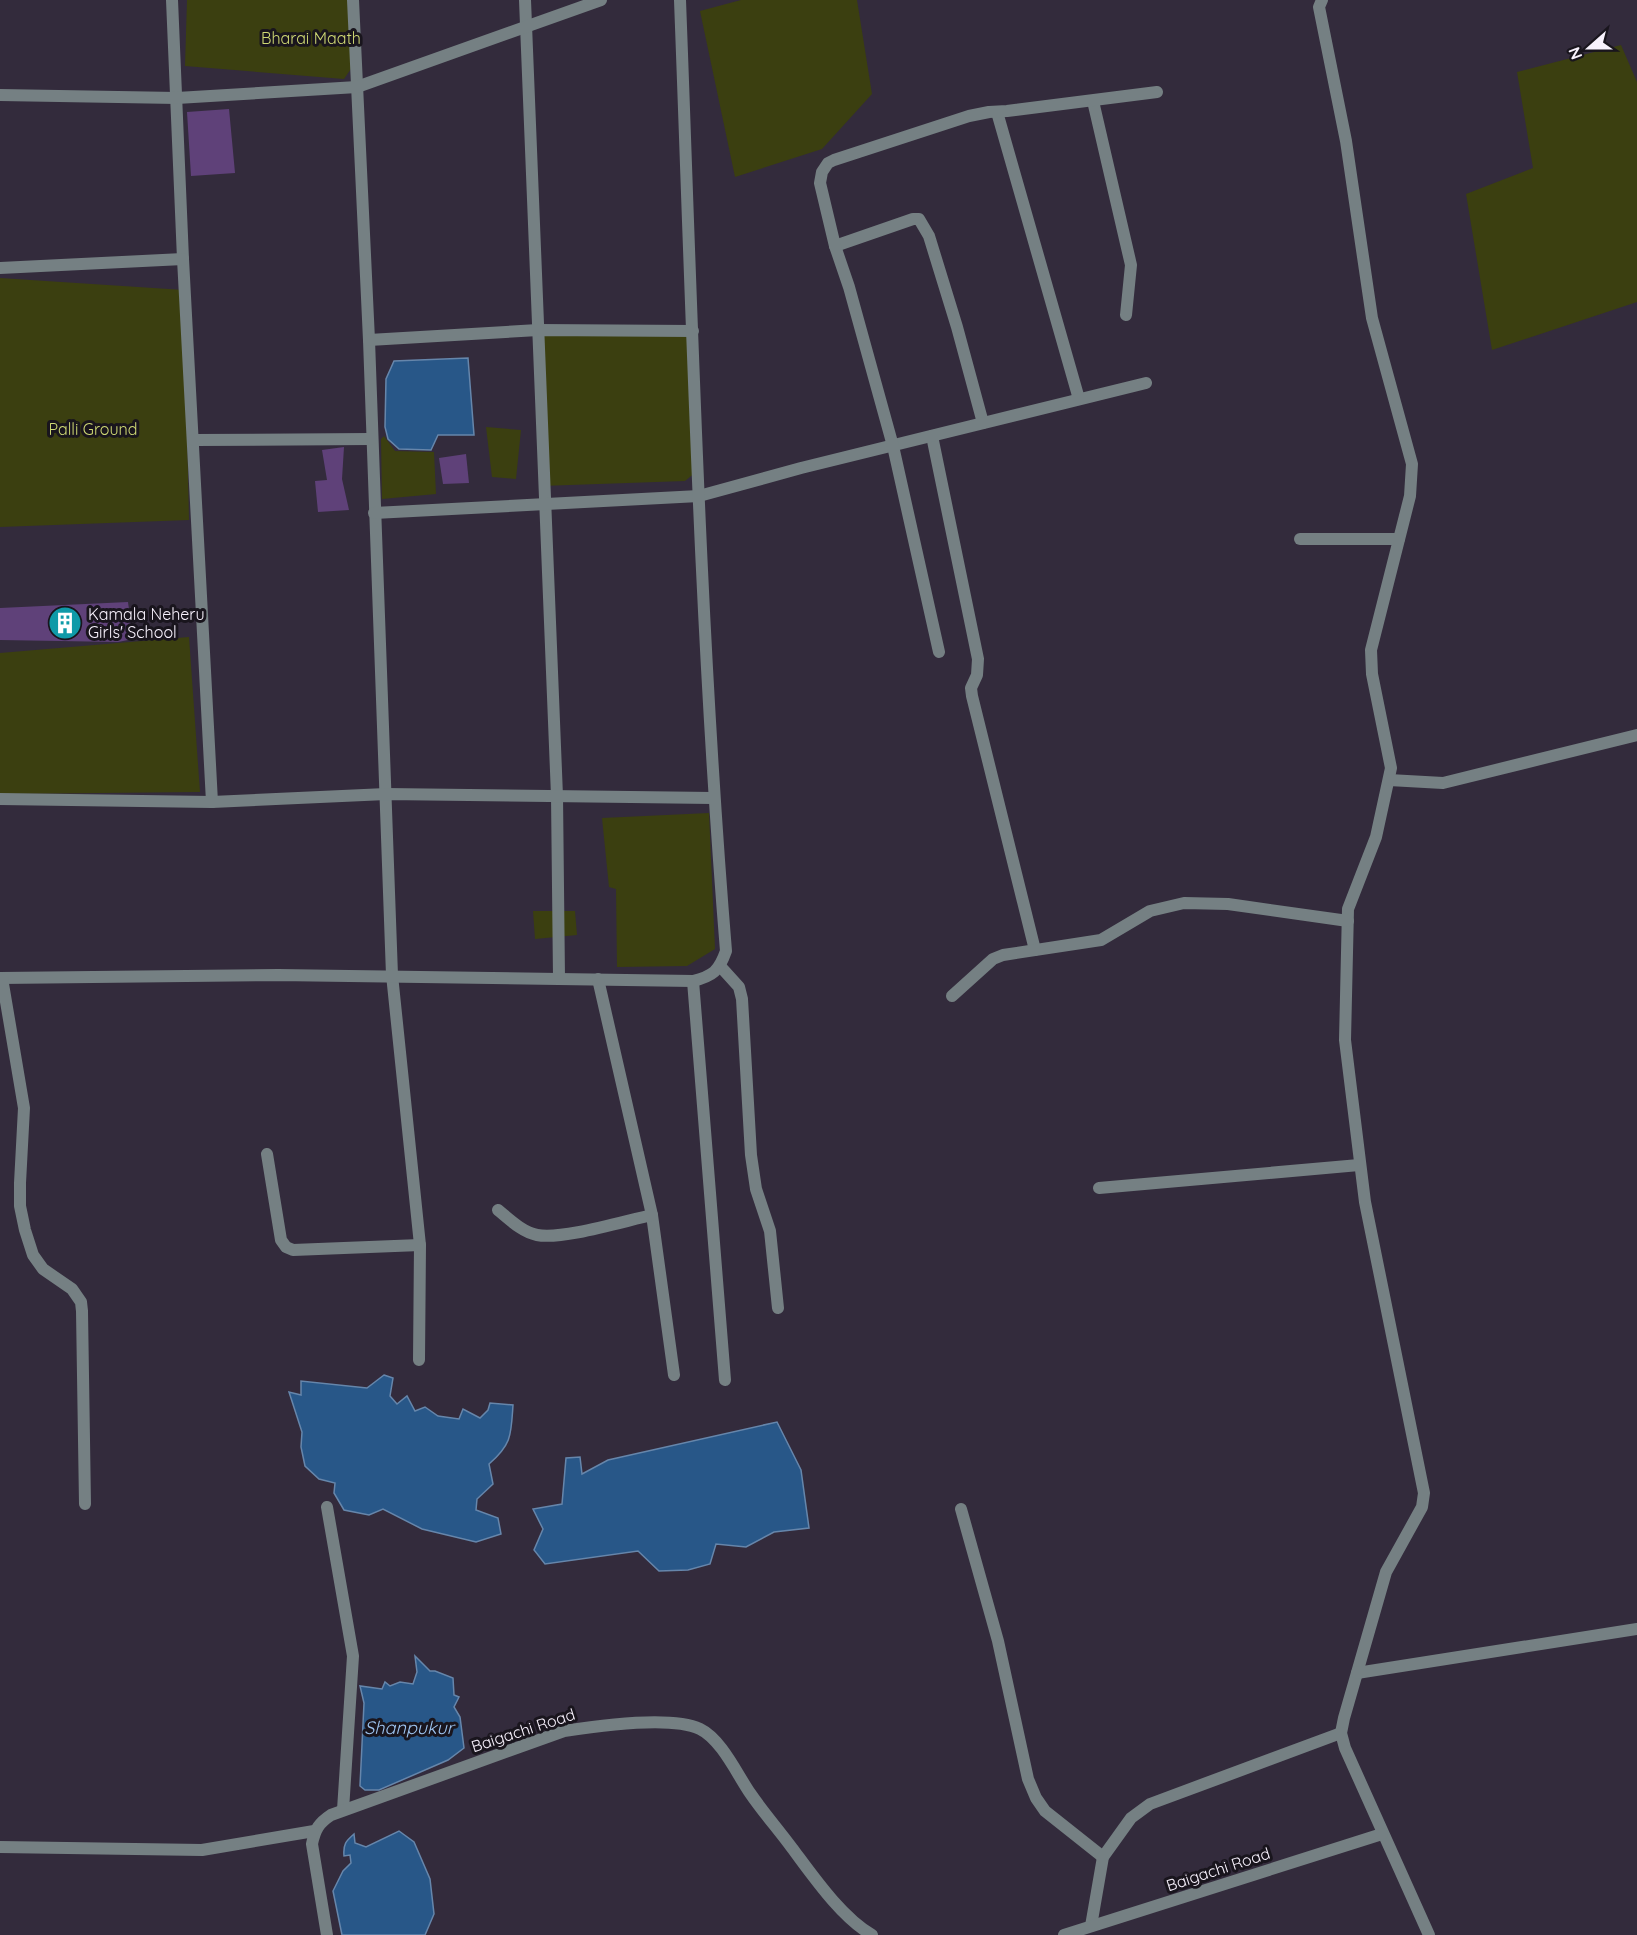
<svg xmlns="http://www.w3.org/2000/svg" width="1637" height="1935" font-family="Quicksand,sans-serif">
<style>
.green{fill:#3b3f10}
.water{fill:#285788;stroke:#6686ab;stroke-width:1.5}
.building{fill:#5f4179}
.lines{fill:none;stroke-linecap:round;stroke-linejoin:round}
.street{stroke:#758083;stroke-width:12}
.labels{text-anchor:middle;stroke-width:6;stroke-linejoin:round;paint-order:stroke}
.park-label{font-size:16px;fill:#cfd974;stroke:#19151d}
.poi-label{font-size:16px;fill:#f8f2fd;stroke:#19151d;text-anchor:start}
.street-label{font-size:16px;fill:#f8f2fd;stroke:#19151d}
.water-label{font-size:18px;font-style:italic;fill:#9ec5f1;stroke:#19151d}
</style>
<rect width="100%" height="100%" fill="#332b3c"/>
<g class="green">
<path d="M 187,0 L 352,0 L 355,63 L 344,79 L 185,66 Z"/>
<path d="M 741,0 L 857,0 L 872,94 L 822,149 L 735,177 L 700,11 Z"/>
<path d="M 1621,45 L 1637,82 L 1637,302 L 1492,350 L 1466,194 L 1533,168 L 1517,72 Z"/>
<path d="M 0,278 L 184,290 L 189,520 L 0,527 Z"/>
<path d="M 540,333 L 690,336 L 696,472 L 685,481 L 541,486 Z"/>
<path d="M 486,427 L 521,430 L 516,479 L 492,477 Z"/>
<path d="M 384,436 L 395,451 L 434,452 L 436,494 L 382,499 L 381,439 Z"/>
<path d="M 189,637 L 200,792 L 0,794 L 0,653 Z"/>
<path d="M 709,813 L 715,949 L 687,966 L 617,967 L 616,889 L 609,887 L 602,818 Z"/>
<path d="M 533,911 L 575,911 L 577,935 L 535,939 Z"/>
</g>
<g class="water">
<path d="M 468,358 L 474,435 L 438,435 L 431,450 L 399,449 L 388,439 L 385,427 L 386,379 L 394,361 Z"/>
<path d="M 384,1375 L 393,1378 L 390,1396 L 397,1404 L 407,1396 L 415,1411 L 425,1407 L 438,1416 L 459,1419 L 463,1409 L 480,1418 L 488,1410 L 490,1403 L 513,1405 C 511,1435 512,1444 489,1464 L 493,1484 L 477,1499 L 476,1510 L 498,1518 L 501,1534 L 476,1542 L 422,1529 L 383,1509 L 369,1515 L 344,1510 L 334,1493 L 335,1483 L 319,1479 L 305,1466 L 301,1447 L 302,1432 L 289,1392 L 301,1395 L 301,1381 L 367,1388 Z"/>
<path d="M 777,1422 L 801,1470 L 809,1528 L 774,1532 L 746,1547 L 716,1544 L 710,1564 L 688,1570 L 659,1571 L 638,1551 L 545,1564 L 534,1550 L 543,1529 L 533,1509 L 562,1504 L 566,1458 L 580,1457 L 582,1474 L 608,1460 Z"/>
<path d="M 415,1656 L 430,1671 L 435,1671 L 453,1678 L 454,1695 L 459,1697 L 454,1707 L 460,1717 L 464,1748 L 448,1760 L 379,1790 L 365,1790 L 360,1786 L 364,1703 L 360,1686 L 382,1689 L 385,1682 L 390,1686 L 400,1682 L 413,1684 L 417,1672 Z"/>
<path d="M 399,1831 L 414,1842 L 430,1879 L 434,1914 L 425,1935 L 342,1935 L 333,1891 L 343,1871 L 351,1863 L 350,1855 L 344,1856 C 343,1844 346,1841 354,1834 L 355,1843 L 366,1847 Z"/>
</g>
<g class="building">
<path d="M 229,109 L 235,173 L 191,176 L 187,112 Z"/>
<path d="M 344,447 L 342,479 L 349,510 L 318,512 L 315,481 L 327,480 L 322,450 Z"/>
<path d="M 466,454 L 469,483 L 443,484 L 439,458 Z"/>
<path d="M 128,602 L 133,639 L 118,642 L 0,640 L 0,608 Z"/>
</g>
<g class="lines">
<g class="street">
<path d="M 172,0 L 183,259 L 212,802"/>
<path d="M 353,0 L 369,340 L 392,975 L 420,1245 L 419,1360"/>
<path d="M 525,0 L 557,796 L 559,978"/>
<path d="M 1322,0 L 1319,7 L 1346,141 L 1372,318 L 1412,464 L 1410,496 L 1371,650 L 1372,674 L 1391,768 L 1376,837 L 1348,909 L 1345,1040 L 1365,1202 L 1424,1493 L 1422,1507 L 1386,1572 L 1344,1718 L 1341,1733 L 1345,1748 L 1429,1935"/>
<path d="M 0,95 L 177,98 L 357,87 L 601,0"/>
<path d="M 1093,101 L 1131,265 L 1126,315"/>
<path d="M 997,112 L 1079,399"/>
<path d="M 835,246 L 913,219 L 919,219 L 929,236 L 957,327 L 983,423"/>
<path d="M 0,268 L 183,259"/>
<path d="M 369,340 L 538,330 L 693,331"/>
<path d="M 932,436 L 978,659 L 977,675 L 971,688 L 972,696 L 1035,950"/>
<path d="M 194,440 L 371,439"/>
<path d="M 374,513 L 699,496 L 801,468 L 1146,383"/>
<path d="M 1300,539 L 1399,539"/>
<path d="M 939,652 L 893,446 L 849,287 L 835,246 L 820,183 L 822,172 L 828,163 L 834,160 L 969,116 L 989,112 L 1007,111 L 1157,92"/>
<path d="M 1389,780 L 1443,783 L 1637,735"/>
<path d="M 0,799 L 212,802 L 386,794 L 713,798"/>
<path d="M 720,966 L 739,987 L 742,999 L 751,1155 L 756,1189 L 770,1231 L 778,1308"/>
<path d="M 0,978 L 278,975 L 693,981 C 713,976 719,971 726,951 C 700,635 692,317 680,0"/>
<path d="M 2,978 L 24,1108 L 20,1183 L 20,1206 L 25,1230 L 33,1255 L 43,1269 L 72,1289 L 81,1302 L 82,1311 L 85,1504"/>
<path d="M 598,979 L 652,1215 L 674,1375"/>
<path d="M 693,981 L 725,1380"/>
<path d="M 952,996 L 993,959 L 1003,955 L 1101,940 L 1150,911 L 1184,903 L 1228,904 L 1348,921"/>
<path d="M 267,1154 L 281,1240 L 286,1247 L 293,1250 L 420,1245"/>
<path d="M 1099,1188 L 1359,1165"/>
<path d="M 498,1210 C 509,1219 522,1232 537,1235 C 562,1240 624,1221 652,1215"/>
<path d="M 327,1507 L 353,1656 L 343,1810"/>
<path d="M 961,1509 L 998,1641 L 1028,1779 L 1036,1798 L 1045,1811 L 1103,1857"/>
<path d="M 1357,1673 L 1637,1629"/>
<path d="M 0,1847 L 202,1850 L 314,1831"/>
<path d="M 1091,1926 L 1103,1857 L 1131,1818 L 1150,1804 L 1341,1733"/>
<path d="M 327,1935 L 312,1844 C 315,1829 319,1823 331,1815 L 564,1731 C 596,1726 670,1715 700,1729 C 721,1739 737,1774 750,1793 C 763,1812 778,1829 792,1848 C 813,1876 841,1917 872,1935"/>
<path d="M 1064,1935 L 1382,1834"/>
</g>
</g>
<defs>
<symbol id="building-disc" viewBox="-11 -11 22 22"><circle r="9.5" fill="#0f9aa8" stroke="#19151d"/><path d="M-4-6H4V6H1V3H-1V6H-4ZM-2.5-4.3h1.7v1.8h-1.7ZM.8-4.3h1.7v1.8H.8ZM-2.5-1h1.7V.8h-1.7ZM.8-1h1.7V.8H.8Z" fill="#fff"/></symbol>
</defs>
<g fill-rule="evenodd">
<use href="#building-disc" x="46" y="604" width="38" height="38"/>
</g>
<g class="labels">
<g class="park-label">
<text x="311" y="44">Bharai Maath</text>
<text x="93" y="435">Palli Ground</text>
</g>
<g class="poi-label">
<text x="88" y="620">Kamala Neheru<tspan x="88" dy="18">Girls' School</tspan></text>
</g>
<g class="street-label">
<text transform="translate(523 1730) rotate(-18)" y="6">Baigachi Road</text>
<text transform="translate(1218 1869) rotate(-18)" y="6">Baigachi Road</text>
</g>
<g class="water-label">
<text x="409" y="1734">Shanpukur</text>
</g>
</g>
<g transform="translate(1589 48) rotate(249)" stroke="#19151d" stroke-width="4.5" paint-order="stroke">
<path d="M0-4.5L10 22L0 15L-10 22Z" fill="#f8f2fd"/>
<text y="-9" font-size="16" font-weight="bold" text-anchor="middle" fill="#f8f2fd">N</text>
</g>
</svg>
